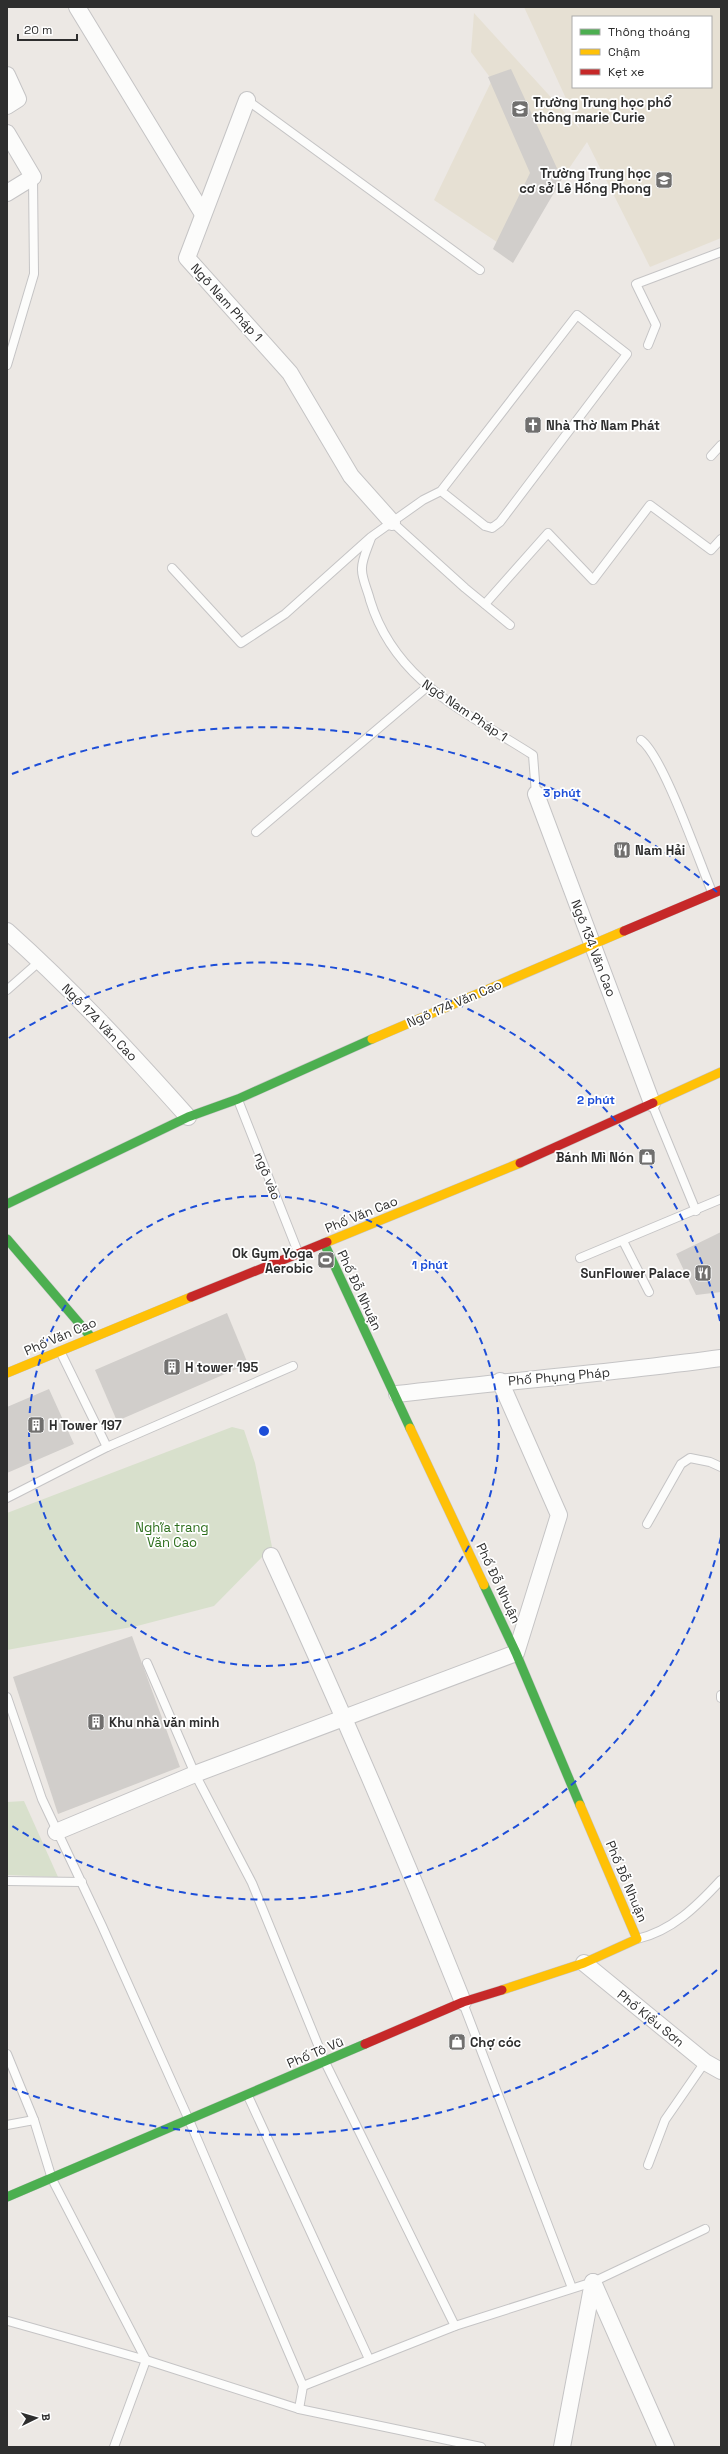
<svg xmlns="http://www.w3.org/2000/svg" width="728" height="2454" font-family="'Space Grotesk',sans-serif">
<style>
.education{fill:#e6e0d3;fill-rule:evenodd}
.cemetery{fill:#d8e0cc}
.building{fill:#d1cecb}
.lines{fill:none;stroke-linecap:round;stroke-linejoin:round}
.lane-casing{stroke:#c5c4c5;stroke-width:10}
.street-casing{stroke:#c5c4c5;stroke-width:18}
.fast-casing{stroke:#c5c4c5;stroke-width:10}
.slow-casing{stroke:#c5c4c5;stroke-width:10}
.jam-casing{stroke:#c5c4c5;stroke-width:10}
.lane{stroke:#fcfcfb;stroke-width:8}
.street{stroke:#fcfcfb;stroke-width:16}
.fast{stroke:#4caf50;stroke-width:9}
.slow{stroke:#ffc107;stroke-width:9}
.jam{stroke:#c62828;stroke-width:9}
.ring{fill:none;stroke:#1d4ed8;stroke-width:2;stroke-dasharray:7 5}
.labels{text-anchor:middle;stroke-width:3.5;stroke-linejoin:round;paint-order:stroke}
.poi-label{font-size:13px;font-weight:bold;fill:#2e2e2e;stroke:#fff;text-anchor:start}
.street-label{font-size:13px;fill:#2e2e2e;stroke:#fff}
.park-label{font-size:13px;fill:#2c6e1b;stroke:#fff}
.centre{fill:#1d4ed8;stroke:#fff;stroke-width:2}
.ring-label{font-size:12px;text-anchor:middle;font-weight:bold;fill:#1d4ed8;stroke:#fff;stroke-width:3.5;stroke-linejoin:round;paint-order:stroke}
</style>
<rect width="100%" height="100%" fill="#ece8e4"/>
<path class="education" d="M 524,7 L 721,7 L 721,238 L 650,267 L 587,142 L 512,252 L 434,200 L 492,80 L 471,52 L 474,13 L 580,129 ZM 573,17 L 711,17 L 711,87 L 573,87 Z"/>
<g class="cemetery">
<path d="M 232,1427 L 244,1430 L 255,1463 L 272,1547 L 214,1606 L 137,1626 L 7,1650 L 7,1513 Z"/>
<path d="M 24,1801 L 58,1877 L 7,1875 L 7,1802 Z"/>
</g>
<g class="building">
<path d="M 511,69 L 562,179 L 513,263 L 493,249 L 530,173 L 488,77 Z"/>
<path d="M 721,1232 L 721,1292 L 696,1295 L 676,1254 Z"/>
<path d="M 227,1313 L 248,1364 L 117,1421 L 95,1370 Z"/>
<path d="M 49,1389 L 74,1444 L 7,1473 L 7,1407 Z"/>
<path d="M 132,1636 L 180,1767 L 58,1814 L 13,1677 Z"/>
</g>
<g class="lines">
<defs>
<g id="lane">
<path d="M 247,100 L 480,270"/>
<path d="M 648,345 L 656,325 L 636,284 L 721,252"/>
<path d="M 7,365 L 34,274 L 33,177"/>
<path d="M 711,456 L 721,445"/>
<path d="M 392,522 L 423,500 L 441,491 L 577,315 L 627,354 L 500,522 L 492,528 L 485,526 L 441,491"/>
<path d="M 371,538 C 368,547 361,561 362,570 C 362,579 368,591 370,600 C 395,682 466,712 533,755 L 536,794"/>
<path d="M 172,568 L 241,643 L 285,614 L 371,537 L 392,522 L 465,588 L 510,625"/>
<path d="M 485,604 L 548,533 L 593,580 L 650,505 L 711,550 L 721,539"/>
<path d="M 641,740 C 663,756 699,861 712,892"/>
<path d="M 256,832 L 427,687"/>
<path d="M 7,990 L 40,961"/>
<path d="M 238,1100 L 298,1252"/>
<path d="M 652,1104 L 696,1211"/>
<path d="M 623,1241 L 649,1292"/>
<path d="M 580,1258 L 721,1199"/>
<path d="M 60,1351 L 107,1447 L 293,1366"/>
<path d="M 7,1498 L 107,1447"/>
<path d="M 647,1524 L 681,1464 L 690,1458 L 710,1462 L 721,1467"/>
<path d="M 147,1663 L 195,1774 L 252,1883 L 325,2062 L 455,2326"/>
<path d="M 721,1695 L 721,1698"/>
<path d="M 7,1697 L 42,1799 L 102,1926 L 189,2120 L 303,2386 L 299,2409"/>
<path d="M 7,1881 L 82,1882"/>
<path d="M 637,1939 C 672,1931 697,1906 721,1880"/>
<path d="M 463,2003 L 572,2288"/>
<path d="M 7,2054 L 34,2120"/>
<path d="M 248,2096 L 369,2359"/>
<path d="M 7,2125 L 34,2120 L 52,2179 L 146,2360 L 114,2447"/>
<path d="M 648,2165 L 665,2120 L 705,2062"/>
<path d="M 8,2321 L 146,2360 L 299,2409 L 481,2447"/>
<path d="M 303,2386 L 455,2326 L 593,2282 L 705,2229"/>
</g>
<g id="street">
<path d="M 77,7 L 203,214"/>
<path d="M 7,75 L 18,99 L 7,106"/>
<path d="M 247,100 L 187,258 L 290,373 L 351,476 L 392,522"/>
<path d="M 7,133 L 33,177 L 7,193"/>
<path d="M 536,794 L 652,1103"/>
<path d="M 7,931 C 72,989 130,1052 188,1117"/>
<path d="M 397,1394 C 505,1381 613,1373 721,1358"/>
<path d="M 271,1556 C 339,1704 403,1852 463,2002"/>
<path d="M 56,1832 L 195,1774 L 516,1653 L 559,1515 L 500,1381"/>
<path d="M 584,1963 L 705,2062 L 721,2071"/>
<path d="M 593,2282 L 666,2447"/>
<path d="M 562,2447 L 593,2282"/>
</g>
<g id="fast">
<path d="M 7,1204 L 188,1117 L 238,1099 L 372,1039"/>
<path d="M 7,1239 L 91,1337"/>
<path d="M 324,1243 L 410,1428"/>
<path d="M 484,1585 L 516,1653 L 580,1805"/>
<path d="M 7,2197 L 365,2044"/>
</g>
<g id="slow">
<path d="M 372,1039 L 624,931"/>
<path d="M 653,1103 L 721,1072"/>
<path d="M 327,1242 L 520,1163"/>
<path d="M 7,1373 L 191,1297"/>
<path d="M 410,1428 L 484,1585"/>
<path d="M 502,1990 L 584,1963 L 637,1939 L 580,1805"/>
</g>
<g id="jam">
<path d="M 624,931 L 721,890"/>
<path d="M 520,1163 L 653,1103"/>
<path d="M 191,1297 L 327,1242"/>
<path d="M 365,2044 L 463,2002 L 502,1990"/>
</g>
</defs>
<use href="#lane" class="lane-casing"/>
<use href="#street" class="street-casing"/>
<use href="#fast" class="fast-casing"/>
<use href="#slow" class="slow-casing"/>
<use href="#jam" class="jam-casing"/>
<use href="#lane" class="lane"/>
<use href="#street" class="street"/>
<use href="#fast" class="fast"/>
<use href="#slow" class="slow"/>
<use href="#jam" class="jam"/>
</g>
<g class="ring">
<circle cx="264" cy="1431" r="235"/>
<path d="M721 1537A469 469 0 0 1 9 1824M9 1038A469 469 0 0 1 721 1325"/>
<path d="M717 1970A704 704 0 0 1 12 2088M12 774A704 704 0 0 1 717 892"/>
</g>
<defs>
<symbol id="school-square" viewBox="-11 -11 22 22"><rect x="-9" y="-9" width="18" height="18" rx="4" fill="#706f6e" stroke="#fff"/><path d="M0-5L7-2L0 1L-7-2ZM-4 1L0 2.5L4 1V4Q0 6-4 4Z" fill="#fff"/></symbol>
<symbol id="church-square" viewBox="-11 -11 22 22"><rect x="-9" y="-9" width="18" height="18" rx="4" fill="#706f6e" stroke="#fff"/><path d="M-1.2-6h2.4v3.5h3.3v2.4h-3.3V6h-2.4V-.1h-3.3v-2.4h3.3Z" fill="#fff"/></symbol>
<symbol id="restaurant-square" viewBox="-11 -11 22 22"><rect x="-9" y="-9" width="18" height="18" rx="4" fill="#706f6e" stroke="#fff"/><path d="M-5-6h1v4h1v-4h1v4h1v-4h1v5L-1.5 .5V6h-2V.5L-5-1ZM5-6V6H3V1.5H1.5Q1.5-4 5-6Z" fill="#fff"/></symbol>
<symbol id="shop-square" viewBox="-11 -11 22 22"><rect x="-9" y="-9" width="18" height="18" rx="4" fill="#706f6e" stroke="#fff"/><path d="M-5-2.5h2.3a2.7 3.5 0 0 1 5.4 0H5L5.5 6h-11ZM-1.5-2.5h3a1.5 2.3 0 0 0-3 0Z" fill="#fff"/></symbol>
<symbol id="stadium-square" viewBox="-11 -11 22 22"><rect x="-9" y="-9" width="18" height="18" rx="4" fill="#706f6e" stroke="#fff"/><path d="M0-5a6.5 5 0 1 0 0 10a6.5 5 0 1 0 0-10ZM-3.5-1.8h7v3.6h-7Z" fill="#fff"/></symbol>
<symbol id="building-square" viewBox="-11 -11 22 22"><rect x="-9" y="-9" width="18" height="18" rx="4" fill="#706f6e" stroke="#fff"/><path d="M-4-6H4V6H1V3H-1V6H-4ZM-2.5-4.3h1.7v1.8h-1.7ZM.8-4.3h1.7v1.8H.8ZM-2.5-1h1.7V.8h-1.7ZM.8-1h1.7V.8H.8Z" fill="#fff"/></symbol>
</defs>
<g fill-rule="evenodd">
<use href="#school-square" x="510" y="99" width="20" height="20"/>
<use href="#school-square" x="654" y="170" width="20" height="20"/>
<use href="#church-square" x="523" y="415" width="20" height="20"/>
<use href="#restaurant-square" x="612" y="840" width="20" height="20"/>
<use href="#shop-square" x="637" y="1147" width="20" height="20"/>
<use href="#stadium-square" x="316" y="1250" width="20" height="20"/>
<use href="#restaurant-square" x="693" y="1263" width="20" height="20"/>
<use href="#building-square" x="162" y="1357" width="20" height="20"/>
<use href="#building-square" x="26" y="1415" width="20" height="20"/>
<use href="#building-square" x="86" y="1712" width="20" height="20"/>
<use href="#shop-square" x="447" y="2032" width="20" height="20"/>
</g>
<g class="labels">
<g class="poi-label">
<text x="533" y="107">Trường Trung học phổ<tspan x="533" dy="15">thông marie Curie</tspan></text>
<text x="651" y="178" text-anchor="end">Trường Trung học<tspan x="651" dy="15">cơ sở Lê Hồng Phong</tspan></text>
<text x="546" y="430">Nhà Thờ Nam Phát</text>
<text x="635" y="855">Nam Hải</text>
<text x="634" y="1162" text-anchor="end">Bánh Mì Nón</text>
<text x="313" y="1258" text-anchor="end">Ok Gym Yoga<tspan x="313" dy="15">Aerobic</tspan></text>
<text x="690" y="1278" text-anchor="end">SunFlower Palace</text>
<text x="185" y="1372">H tower 195</text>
<text x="49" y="1430">H Tower 197</text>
<text x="109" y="1727">Khu nhà văn minh</text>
<text x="470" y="2047">Chợ cóc</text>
</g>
<g class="street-label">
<text transform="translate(227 302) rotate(48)" y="5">Ngõ Nam Pháp 1</text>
<text transform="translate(465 710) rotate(34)" y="5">Ngõ Nam Pháp 1</text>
<text transform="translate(594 948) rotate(69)" y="5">Ngõ 134 Văn Cao</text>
<text transform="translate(454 1003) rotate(-23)" y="5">Ngõ 174 Văn Cao</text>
<text transform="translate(100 1022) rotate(46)" y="5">Ngõ 174 Văn Cao</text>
<text transform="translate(268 1176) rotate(68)" y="5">ngõ vào</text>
<text transform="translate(361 1214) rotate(-22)" y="5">Phố Văn Cao</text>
<text transform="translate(360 1290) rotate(65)" y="5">Phố Đỗ Nhuận</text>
<text transform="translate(60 1336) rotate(-23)" y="5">Phố Văn Cao</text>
<text transform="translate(559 1376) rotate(-5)" y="5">Phố Phụng Pháp</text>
<text transform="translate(499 1583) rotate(65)" y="5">Phố Đỗ Nhuận</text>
<text transform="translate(627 1881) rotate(67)" y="5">Phố Đỗ Nhuận</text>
<text transform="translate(651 2018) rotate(39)" y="5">Phố Kiều Sơn</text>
<text transform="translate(315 2052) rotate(-23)" y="5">Phố Tô Vũ</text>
</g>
<g class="park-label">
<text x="172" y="1532">Nghĩa trang<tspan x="172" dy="15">Văn Cao</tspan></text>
</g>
</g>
<circle cx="264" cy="1431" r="6" class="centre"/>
<g class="ring-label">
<text x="562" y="797">3 phút</text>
<text x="596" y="1104">2 phút</text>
<text x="430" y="1269">1 phút</text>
</g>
<rect width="728" height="2454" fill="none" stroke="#2e2e2e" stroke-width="16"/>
<rect x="572" y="16" width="140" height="72" fill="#ffffff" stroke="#ababab"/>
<rect x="580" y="29" width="20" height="6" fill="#4caf50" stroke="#ababab"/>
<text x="608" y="36" font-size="12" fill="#2e2e2e">Thông thoáng</text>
<rect x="580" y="49" width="20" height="6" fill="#ffc107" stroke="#ababab"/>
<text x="608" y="56" font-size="12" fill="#2e2e2e">Chậm</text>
<rect x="580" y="69" width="20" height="6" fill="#c62828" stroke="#ababab"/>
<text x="608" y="76" font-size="12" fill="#2e2e2e">Kẹt xe</text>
<g transform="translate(36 2418) rotate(85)" stroke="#ffffff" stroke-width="3" paint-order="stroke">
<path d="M0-3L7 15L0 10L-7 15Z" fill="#2e2e2e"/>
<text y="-6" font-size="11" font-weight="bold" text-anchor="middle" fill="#2e2e2e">B</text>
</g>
<path d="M18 34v6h59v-6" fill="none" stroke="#2e2e2e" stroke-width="2"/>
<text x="24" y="34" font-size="12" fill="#2e2e2e" stroke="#ffffff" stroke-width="3" paint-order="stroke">20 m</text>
</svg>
